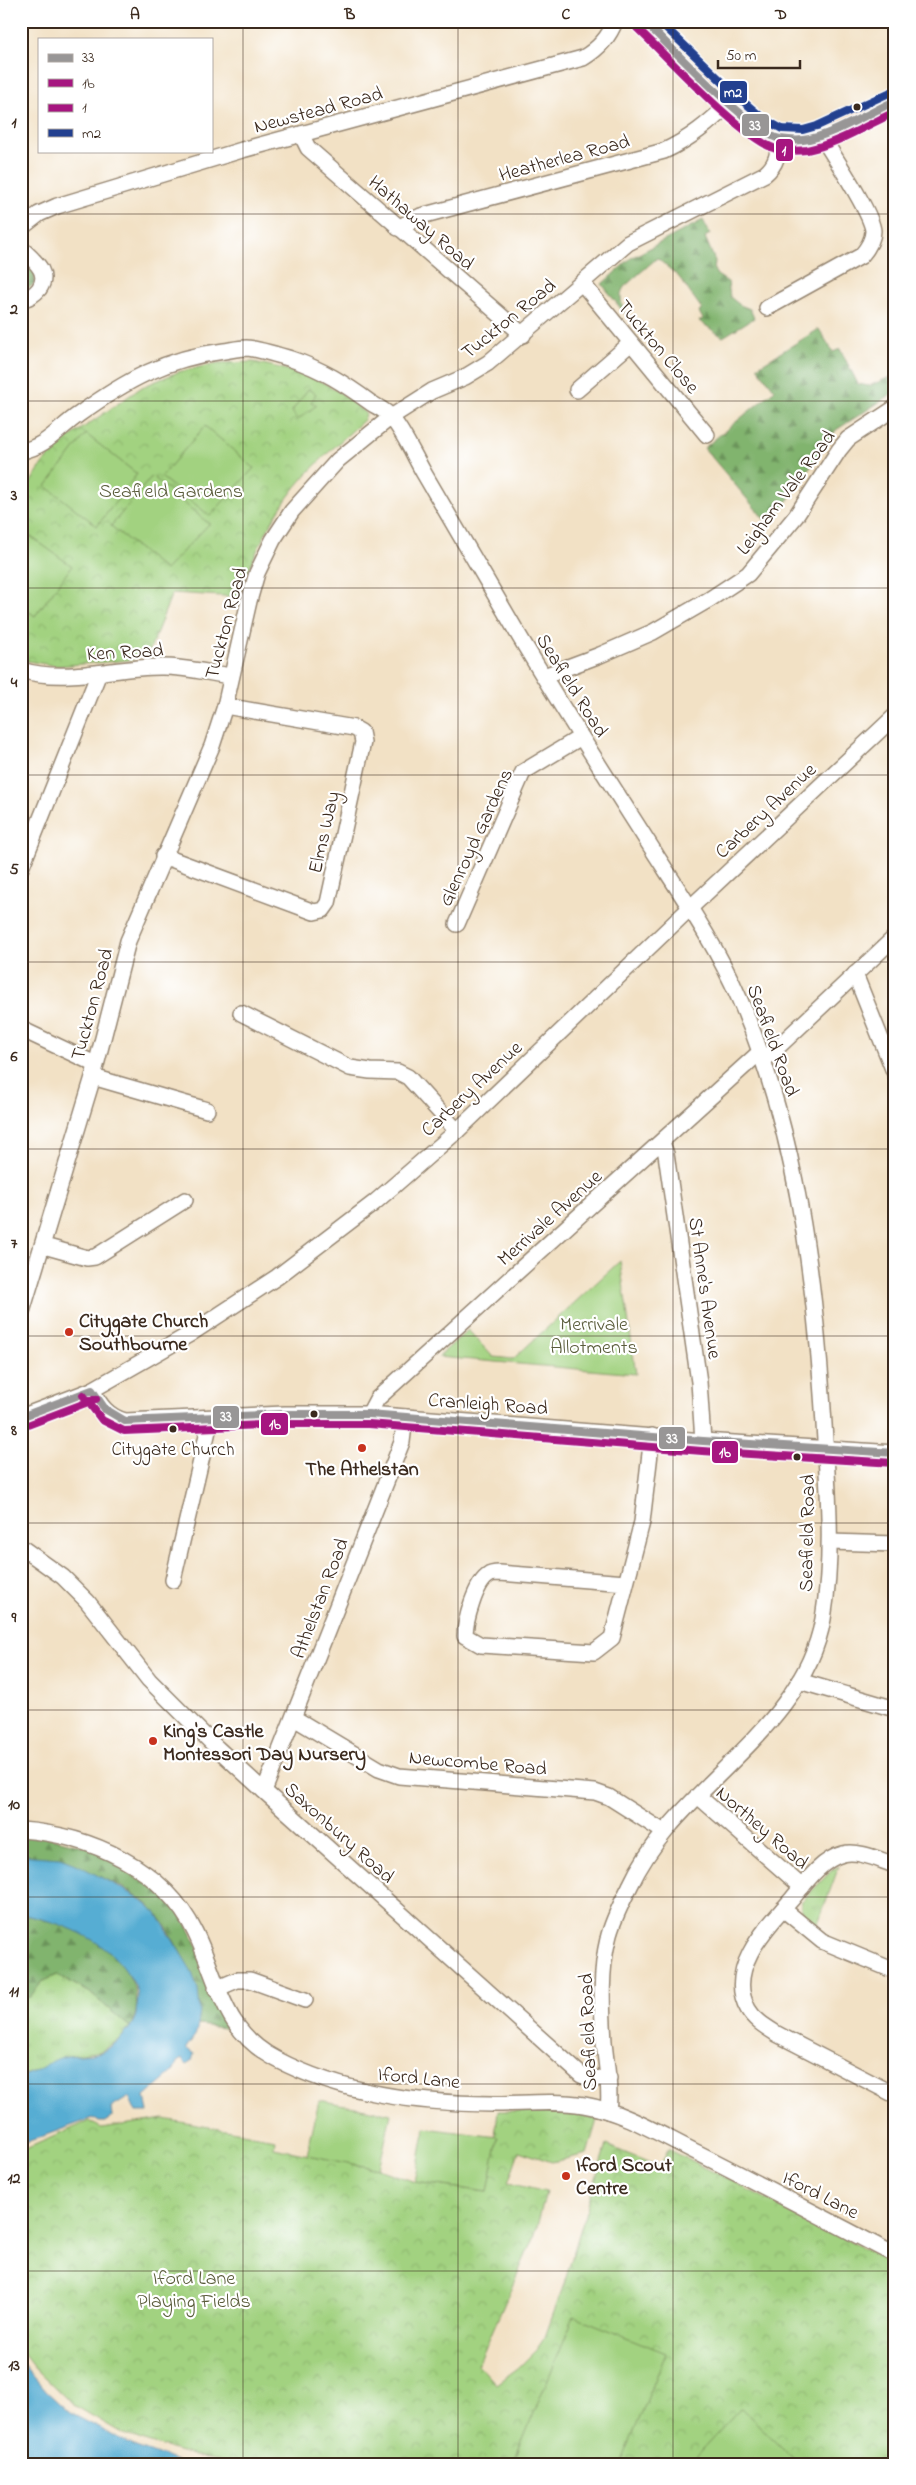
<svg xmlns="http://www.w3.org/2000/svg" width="916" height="2485" font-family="'Indie Flower',sans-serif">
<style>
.grass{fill:url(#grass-tufts);stroke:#6e7e4f}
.forest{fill:url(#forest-firs);stroke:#5e6f46}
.park{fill:url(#park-crowns);stroke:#6e7e4f}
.garden{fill:#a2d280;stroke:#6e7e4f}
.water{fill:#56add3;stroke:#486c78}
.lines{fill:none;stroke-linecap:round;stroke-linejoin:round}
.minor-casing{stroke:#968672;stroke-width:18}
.major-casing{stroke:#968672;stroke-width:21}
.minor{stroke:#fff;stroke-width:15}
.major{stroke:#f7bd88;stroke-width:19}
.bus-1-casing{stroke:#fff;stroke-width:11}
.bus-2-casing{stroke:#fff;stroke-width:11}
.bus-3-casing{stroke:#fff;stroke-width:11}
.bus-4-casing{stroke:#fff;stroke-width:11}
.bus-1{stroke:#989696;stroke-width:8}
.bus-2{stroke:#a61680;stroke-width:8}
.bus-3{stroke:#a61680;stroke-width:8}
.bus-4{stroke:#23408f;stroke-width:8}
.grid{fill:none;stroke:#3b2a1e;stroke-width:1;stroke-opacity:0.55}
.bus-dot{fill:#3b2a1e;stroke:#fff;stroke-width:2}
.poi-dot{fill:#c8321e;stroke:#fff;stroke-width:2}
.labels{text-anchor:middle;stroke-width:4.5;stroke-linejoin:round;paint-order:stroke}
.bus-label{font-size:19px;fill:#3b2a1e;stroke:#fff}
.street-label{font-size:20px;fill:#3b2a1e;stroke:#fff}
.park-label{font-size:20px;fill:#5a5c3b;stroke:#fff}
.poi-label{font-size:20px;font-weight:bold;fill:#3b2a1e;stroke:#fff;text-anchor:start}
.line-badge{stroke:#fff;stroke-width:2}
.badge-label{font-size:14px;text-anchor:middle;font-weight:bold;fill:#fff}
.neatline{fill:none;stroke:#3b2a1e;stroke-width:2}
.grid-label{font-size:16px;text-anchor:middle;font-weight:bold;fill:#3b2a1e}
</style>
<defs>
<pattern id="grass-tufts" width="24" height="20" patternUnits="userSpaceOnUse" patternTransform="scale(1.25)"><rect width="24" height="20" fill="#a2d280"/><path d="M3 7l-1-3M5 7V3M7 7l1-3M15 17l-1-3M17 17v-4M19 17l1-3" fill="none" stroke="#8cb46e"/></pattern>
<pattern id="forest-firs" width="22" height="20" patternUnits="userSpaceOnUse" patternTransform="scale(1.25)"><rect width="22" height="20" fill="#81b46e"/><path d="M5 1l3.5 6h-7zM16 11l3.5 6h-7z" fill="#6b935a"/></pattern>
<pattern id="park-crowns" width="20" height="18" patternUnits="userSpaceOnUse" patternTransform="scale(1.25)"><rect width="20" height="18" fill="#a2d280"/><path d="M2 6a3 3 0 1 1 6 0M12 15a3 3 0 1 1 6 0" fill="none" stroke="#8cb46e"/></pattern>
</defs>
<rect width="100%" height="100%" fill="#fff"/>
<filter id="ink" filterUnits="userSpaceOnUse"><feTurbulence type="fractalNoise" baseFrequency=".02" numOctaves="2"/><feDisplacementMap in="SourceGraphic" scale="10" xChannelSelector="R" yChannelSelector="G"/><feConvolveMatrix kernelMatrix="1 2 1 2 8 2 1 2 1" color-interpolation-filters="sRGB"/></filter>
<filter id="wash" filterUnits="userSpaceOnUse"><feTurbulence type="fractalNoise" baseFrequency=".0096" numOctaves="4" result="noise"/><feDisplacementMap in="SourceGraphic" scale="20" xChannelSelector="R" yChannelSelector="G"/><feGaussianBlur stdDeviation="1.12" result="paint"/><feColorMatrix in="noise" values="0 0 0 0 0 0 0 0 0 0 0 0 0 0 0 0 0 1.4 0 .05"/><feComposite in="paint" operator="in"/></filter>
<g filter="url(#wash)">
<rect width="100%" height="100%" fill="#f2e1c5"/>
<g class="grass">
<path d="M 839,1866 L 818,1923 L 815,1924 C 806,1918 800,1913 801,1902 L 832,1870 Z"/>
<path d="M 57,1975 L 89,1992 L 130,2027 L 120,2039 L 101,2051 L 62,2057 L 43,2068 L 21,2076 L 21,1999 L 30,1996 L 42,1982 Z"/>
</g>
<g class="forest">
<path d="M 703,220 L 710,234 L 705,237 L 715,261 L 714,270 L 717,275 L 728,282 L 730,297 L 740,305 L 750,309 L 754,318 L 723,337 L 699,321 L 703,319 L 699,312 L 702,309 L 679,277 L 657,258 L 624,287 C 618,296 622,304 625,314 L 602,284 L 631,258 Z"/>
<path d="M 21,259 L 35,274 L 35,283 L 24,292 L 21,292 Z"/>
<path d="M 819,329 L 833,352 L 840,349 L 858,384 L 869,386 L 895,375 L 895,392 L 836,430 L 770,526 L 704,448 L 775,390 L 757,367 Z"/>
<path d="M 21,1830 L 107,1852 L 174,1899 L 241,2030 L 198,2025 C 201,1999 193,1974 180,1952 C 173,1939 166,1924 156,1913 C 128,1879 69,1868 29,1855 L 21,1855 Z"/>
<path d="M 21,1914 C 44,1919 72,1925 91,1938 C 121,1957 150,1992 130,2027 L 89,1992 L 57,1975 L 42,1982 L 30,1997 L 21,1999 Z"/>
</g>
<g class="park">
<path d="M 254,362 C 302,373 329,378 366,414 L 364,420 C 338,444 309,468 288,497 C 266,528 251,562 238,597 L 172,593 L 150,650 L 132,660 L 57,666 L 21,660 L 21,499 L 35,475 L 54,448 L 142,387 L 178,372 L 218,363 Z"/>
<path d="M 498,2111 L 568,2111 L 597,2120 L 587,2154 L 552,2162 L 519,2151 L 508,2183 L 546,2192 L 535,2234 L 478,2364 L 496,2384 L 518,2368 L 537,2349 L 545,2337 L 564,2284 L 606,2145 L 660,2167 L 668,2149 L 895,2264 L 895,2464 L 242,2464 L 201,2458 L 125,2435 L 72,2404 L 34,2367 L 21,2350 L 21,2151 L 89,2121 L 101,2128 L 164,2119 L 275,2139 L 274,2148 L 379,2169 L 415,2182 L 488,2192 Z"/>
</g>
<g class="garden">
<path d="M 308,389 L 316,394 L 311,402 L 317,405 L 297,420 L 292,411 Z"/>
<path d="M 205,426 L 254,468 L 210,516 L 161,477 Z"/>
<path d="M 86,434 L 137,474 L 97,526 L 46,486 Z"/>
<path d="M 152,476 L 209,524 L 165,570 L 111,526 Z"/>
<path d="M 23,531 L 72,566 L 35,616 L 21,606 L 21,533 Z"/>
<path d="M 620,1261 L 636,1374 L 438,1357 L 468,1330 L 493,1357 L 513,1359 Z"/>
<path d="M 319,2100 L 391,2114 L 379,2169 L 307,2155 Z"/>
<path d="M 425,2128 L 498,2137 L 488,2192 L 415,2182 Z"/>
<path d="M 574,2316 L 666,2353 L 621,2464 L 513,2464 Z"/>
<path d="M 741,2408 L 799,2464 L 689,2464 Z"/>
</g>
<g class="water">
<path d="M 21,1855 L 60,1858 L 78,1865 L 136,1896 L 156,1912 L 191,1970 L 198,1989 L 200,2010 L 198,2025 L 196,2034 L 186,2048 L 194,2054 L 192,2061 L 187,2064 L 182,2059 L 177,2062 L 173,2072 L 145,2096 L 148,2112 L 136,2112 L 129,2097 L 111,2108 L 112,2117 L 106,2122 L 99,2122 L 93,2118 L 21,2144 L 21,2076 C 37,2073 48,2061 63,2057 C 75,2054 88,2056 101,2052 C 115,2046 133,2029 136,2014 C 136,2009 138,2003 138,1998 C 138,1990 133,1981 128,1974 C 104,1937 62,1923 21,1914 Z"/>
<path d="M 21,2362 L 47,2392 L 70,2413 L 136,2447 L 183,2464 L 24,2464 L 21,2460 Z"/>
</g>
</g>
<g filter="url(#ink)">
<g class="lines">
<defs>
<g id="minor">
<path d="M 301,134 L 308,148 L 523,335"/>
<path d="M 21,228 L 39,214 L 57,206 L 242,150 L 583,58 C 598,49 609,38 615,21"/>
<path d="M 398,228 L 421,216 L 664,151 C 690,139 709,123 730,103"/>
<path d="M 21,248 C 33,260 51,272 39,289 C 35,294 28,299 21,299"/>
<path d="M 582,283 L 707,435"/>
<path d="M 767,308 L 861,256 C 867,249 873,241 873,231 C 872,213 832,154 821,135"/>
<path d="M 577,390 L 631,343"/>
<path d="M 21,451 C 46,447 59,428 78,415 C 125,381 166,358 224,351 C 231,350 239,348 246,348 C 260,349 278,355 291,359 C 322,369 345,384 371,403 C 377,407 385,410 390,416 C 403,430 415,458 425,475 C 456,528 487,581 518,634 C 563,710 611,784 658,858 C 687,903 718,949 739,998 C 797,1131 815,1280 824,1424 C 828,1489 834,1554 823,1619 C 803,1732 675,1787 630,1886 C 622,1902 612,1921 608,1939 C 600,1971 602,2009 604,2042 C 606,2065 611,2087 608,2111"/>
<path d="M 21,670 C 67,684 116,666 163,667 C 185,667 209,673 231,676"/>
<path d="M 544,676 L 600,655 L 653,632 L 710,599 L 748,574 L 796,516 L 839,450 L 848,439 L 895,408"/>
<path d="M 163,856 L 314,912 L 323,910 L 328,903 L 363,742 L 361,732 L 354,728 L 225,706"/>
<path d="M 21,868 L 99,673"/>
<path d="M 457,924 L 523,772 L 581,737"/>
<path d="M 855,974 L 895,1074"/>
<path d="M 241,1013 L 350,1068 L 370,1071 L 398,1072 L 408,1077 L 457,1131"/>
<path d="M 21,1029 L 95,1064"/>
<path d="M 763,1061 L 895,937"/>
<path d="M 93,1077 L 207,1110"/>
<path d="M 662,1142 L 666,1154 L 699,1382 L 703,1441"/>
<path d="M 44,1246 L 87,1258 L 95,1257 L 185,1200"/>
<path d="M 21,1315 L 93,1077 L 128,941 L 212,746 L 225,706 L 249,601 L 257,573 L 273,540 L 292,511 L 338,460 L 391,417 L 432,391 L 465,377 L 488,363 L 628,243 L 765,174 C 777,164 778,154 779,139"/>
<path d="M 92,1390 C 100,1405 107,1416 125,1421 L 285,1414 L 369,1414 L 703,1441 L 895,1453"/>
<path d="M 369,1414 L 377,1399 L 760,1052"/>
<path d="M 21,1417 L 92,1390 L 190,1334 L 277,1277 L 374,1203 L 457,1131 L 690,908 L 895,716"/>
<path d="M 830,1542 L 895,1544"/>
<path d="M 21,1547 L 63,1577 L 87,1601 L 149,1680 L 217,1748 L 264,1791 L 581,2075 L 590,2079 L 609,2078"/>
<path d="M 173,1580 L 211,1418"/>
<path d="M 626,1583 L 500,1573 C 497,1573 491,1573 489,1575 C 475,1583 465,1622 465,1636 L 481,1645 L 594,1652 L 612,1638 L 642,1522 L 652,1436"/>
<path d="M 799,1681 L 895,1709"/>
<path d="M 294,1718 L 379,1769 L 399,1776 L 595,1792 L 609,1797 L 664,1832"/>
<path d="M 264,1791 L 402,1442 L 405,1417"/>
<path d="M 698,1796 L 802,1887"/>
<path d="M 21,1830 C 90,1835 164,1868 195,1932 C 219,1981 222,2031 276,2059 C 342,2094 418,2103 492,2104 C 522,2104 554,2100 584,2105 C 625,2112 661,2135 698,2153 C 764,2186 829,2221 895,2255"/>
<path d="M 895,1865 C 879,1860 859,1850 843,1854 C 822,1859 805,1883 792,1899 C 768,1926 725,1969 748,2009 C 754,2020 766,2027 777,2034 L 895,2095"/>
<path d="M 783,1909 L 822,1941 L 895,1971"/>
<path d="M 216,1989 L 237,1980 L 250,1980 L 305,2000"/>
</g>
<path id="major" d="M 644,21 L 730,103 L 758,127 L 779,139 L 804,140 L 821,135 L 895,101"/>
</defs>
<use href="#minor" class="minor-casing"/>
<use href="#major" class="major-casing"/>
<use href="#minor" class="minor"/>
<use href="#major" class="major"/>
<defs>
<g id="bus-1">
<path d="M 644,21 C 669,45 752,133 780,139 C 787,140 796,141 803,140 C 827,138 871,112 895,101"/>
<path d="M 21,1417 L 92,1390 L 105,1409 L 125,1421 L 285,1414 L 369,1414 L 703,1441 L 895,1453"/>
</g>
<g id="bus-2">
<path d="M 83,1395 L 102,1420 L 124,1431 L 285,1424 L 369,1424 L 702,1451 L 894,1463"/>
<path d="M 25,1426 L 96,1399"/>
</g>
<path id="bus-3" d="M 637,28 C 667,56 741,138 776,149 C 784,151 799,151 807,150 C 837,144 867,125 895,112"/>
<path id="bus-4" d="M 659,21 L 737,96 L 764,119 L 782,129 L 803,130 L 817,126 L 891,92"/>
</defs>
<use href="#bus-1" class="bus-1-casing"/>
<use href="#bus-2" class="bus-2-casing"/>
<use href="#bus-3" class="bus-3-casing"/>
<use href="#bus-4" class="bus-4-casing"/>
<use href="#bus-1" class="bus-1"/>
<use href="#bus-2" class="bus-2"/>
<use href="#bus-3" class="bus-3"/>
<use href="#bus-4" class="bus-4"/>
</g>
</g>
<path class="grid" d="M 243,21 L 243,2464M 458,21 L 458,2464M 673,21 L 673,2464M 21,214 L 895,214M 21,401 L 895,401M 21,588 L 895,588M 21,775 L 895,775M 21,962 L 895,962M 21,1149 L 895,1149M 21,1336 L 895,1336M 21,1523 L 895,1523M 21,1710 L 895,1710M 21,1897 L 895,1897M 21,2084 L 895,2084M 21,2271 L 895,2271"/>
<g class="bus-dot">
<circle cx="857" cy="107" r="4.5"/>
<circle cx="314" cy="1414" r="4.5"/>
<circle cx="173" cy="1429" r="4.5"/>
<circle cx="797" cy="1457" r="4.5"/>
</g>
<g class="poi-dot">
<circle cx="69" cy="1332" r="5"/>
<circle cx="362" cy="1448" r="5"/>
<circle cx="153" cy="1741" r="5"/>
<circle cx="566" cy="2176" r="5"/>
</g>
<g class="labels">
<g class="bus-label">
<text x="173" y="1455">Citygate Church</text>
</g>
<g class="street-label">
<text transform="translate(318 109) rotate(-15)" y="7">Newstead Road</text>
<text transform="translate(564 157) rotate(-15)" y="7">Heatherlea Road</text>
<text transform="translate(422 222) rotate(41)" y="7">Hathaway Road</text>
<text transform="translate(508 318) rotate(-39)" y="7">Tuckton Road</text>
<text transform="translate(659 346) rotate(50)" y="7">Tuckton Close</text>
<text transform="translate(785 492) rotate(-53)" y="7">Leigham Vale Road</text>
<text transform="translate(225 623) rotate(-75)" y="7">Tuckton Road</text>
<text transform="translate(125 651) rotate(-3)" y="7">Ken Road</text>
<text transform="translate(573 685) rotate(58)" y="7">Seafield Road</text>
<text transform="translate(765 810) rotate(-43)" y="7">Carbery Avenue</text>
<text transform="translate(323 832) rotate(-77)" y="7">Elms Way</text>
<text transform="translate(475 837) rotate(-65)" y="7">Glenroyd Gardens</text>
<text transform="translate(91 1004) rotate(-75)" y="7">Tuckton Road</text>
<text transform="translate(774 1040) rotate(70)" y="7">Seafield Road</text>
<text transform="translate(471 1088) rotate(-43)" y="7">Carbery Avenue</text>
<text transform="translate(549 1217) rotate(-42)" y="7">Merrivale Avenue</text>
<text transform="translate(706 1288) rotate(82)" y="7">St Anne's Avenue</text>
<text transform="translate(488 1403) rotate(4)" y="7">Cranleigh Road</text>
<text transform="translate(806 1533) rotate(-89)" y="7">Seafield Road</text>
<text transform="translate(319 1598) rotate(-69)" y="7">Athelstan Road</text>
<text transform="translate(478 1762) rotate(5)" y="7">Newcombe Road</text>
<text transform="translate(763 1827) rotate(41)" y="7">Northey Road</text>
<text transform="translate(340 1832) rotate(42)" y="7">Saxonbury Road</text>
<text transform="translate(587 2032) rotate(-92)" y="7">Seafield Road</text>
<text transform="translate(419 2077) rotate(6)" y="7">Iford Lane</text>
<text transform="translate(821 2194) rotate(27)" y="7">Iford Lane</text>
</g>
<g class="park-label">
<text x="171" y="497">Seafield Gardens</text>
<text x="594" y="1330">Merrivale<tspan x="594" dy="23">Allotments</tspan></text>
<text x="194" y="2284">Iford Lane<tspan x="194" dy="23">Playing Fields</tspan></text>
</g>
<g class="poi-label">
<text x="79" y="1327">Citygate Church<tspan x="79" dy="23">Southbourne</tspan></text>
<text x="362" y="1475" text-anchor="middle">The Athelstan</text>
<text x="163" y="1737">King's Castle<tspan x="163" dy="23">Montessori Day Nursery</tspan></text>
<text x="576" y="2171">Iford Scout<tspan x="576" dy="23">Centre</tspan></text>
</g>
</g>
<g class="line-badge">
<rect x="719" y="80" width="29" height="24" rx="5" fill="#23408f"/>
<rect x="741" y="113" width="29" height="24" rx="5" fill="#989696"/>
<rect x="775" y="138" width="19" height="24" rx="5" fill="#a61680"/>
<rect x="212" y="1405" width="28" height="24" rx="5" fill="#989696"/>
<rect x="260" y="1412" width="29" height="24" rx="5" fill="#a61680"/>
<rect x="658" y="1426" width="28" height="24" rx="5" fill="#989696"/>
<rect x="711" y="1440" width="28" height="24" rx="5" fill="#a61680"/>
</g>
<g class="badge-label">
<text x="733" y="97">m2</text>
<text x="755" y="130">33</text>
<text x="784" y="155">1</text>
<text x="226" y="1421">33</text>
<text x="275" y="1429">1b</text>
<text x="672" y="1443">33</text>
<text x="725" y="1457">1b</text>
</g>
<rect width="916" height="2485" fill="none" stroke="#fff" stroke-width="55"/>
<rect x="38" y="38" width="175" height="115" fill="#ffffff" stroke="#b1aaa5"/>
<rect x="48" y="54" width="25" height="8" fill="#989696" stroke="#b1aaa5"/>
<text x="82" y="62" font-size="15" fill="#3b2a1e">33</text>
<rect x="48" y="79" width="25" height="8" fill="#a61680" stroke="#b1aaa5"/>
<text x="82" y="88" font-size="15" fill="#3b2a1e">1b</text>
<rect x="48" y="104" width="25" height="8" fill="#a61680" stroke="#b1aaa5"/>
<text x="82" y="112" font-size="15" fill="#3b2a1e">1</text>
<rect x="48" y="129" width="25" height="8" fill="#23408f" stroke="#b1aaa5"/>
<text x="82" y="138" font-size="15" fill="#3b2a1e">m2</text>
<path d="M718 60v8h82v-8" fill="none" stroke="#3b2a1e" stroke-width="2.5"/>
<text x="726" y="60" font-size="15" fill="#3b2a1e" stroke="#ffffff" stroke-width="4" paint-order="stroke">50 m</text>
<rect x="28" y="28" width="860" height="2430" class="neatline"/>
<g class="grid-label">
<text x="135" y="19">A</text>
<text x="350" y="19">B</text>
<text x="566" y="19">C</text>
<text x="781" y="19">D</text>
<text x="14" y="127">1</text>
<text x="14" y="314">2</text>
<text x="14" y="500">3</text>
<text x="14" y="687">4</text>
<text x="14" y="874">5</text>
<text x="14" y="1061">6</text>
<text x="14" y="1248">7</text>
<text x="14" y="1435">8</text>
<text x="14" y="1622">9</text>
<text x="14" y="1809">10</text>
<text x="14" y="1996">11</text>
<text x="14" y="2183">12</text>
<text x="14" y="2370">13</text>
</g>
</svg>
